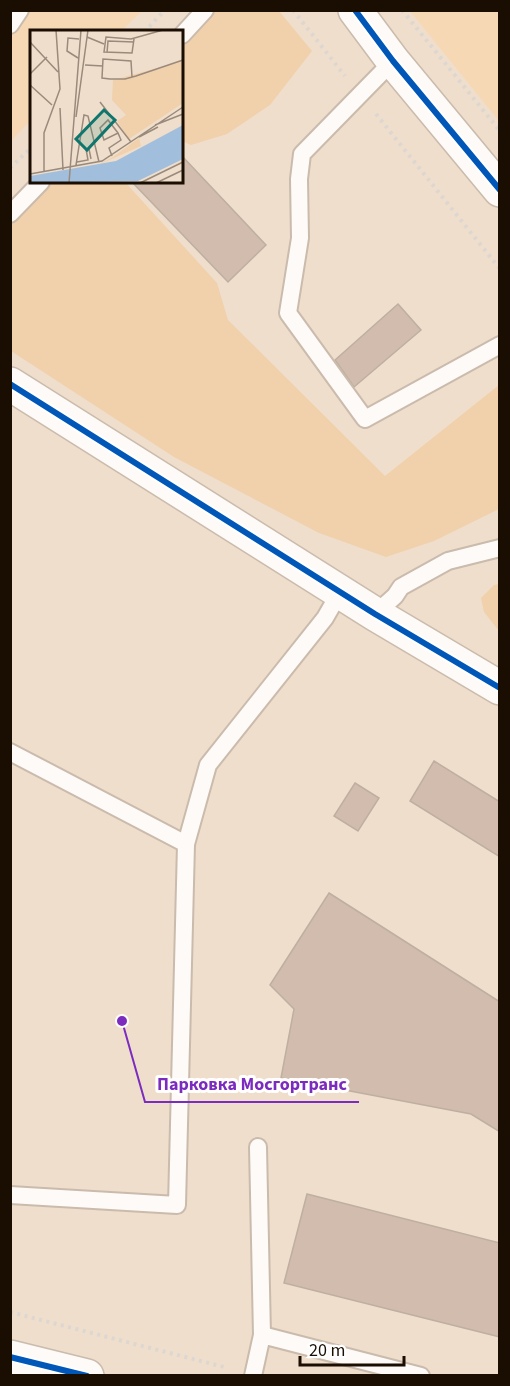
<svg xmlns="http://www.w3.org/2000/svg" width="510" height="1386" font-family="'Source Sans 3',sans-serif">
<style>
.built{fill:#f7d8b5}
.green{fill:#f1d0ac}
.building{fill:#d1bcad;stroke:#bfafa1;stroke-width:1.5}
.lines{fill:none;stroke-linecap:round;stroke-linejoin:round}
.lane-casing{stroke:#cabbac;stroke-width:20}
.street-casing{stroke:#cabbac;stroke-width:36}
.secondary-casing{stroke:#cabbac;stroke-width:36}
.path{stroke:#ddd7d1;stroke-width:4;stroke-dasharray:3 4.5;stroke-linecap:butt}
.lane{stroke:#fdfaf7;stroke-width:16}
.street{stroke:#fdfaf7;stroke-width:33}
.secondary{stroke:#fdfaf7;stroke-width:33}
.cycleway-casing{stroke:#fff;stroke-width:10}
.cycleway{stroke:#0057b8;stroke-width:6}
.inset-river{fill:none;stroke:#a1bedd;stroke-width:3}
.inset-road{fill:none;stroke:#9a8a7b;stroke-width:1.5}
.view{fill:#0f766e;fill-opacity:0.15;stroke:#0f766e;stroke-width:3}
.inset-edge{fill:none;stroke:#1a0d01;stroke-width:3}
.leader{fill:none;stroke:#7b2cbf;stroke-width:2}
.callout-dot{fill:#7b2cbf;stroke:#fff;stroke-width:2}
.callout-label{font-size:18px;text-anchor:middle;font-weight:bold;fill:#7b2cbf;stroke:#fff;stroke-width:6;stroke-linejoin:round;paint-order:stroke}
</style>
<rect width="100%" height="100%" fill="#efdecc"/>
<g class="built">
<path d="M 11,11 L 142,11 L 121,31 L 32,32 L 31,120 L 11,141 Z"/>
<path d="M 410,11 L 499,11 L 499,121 Z"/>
</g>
<g class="green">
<path d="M 205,11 L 279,11 L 312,51 L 270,105 L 227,134 L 191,145 L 182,141 L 182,36 Z"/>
<path d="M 45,182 L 125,182 L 217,283 L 228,320 L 385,476 L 499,385 L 499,509 L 434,541 L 386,557 L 319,533 L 174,457 L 11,351 L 10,218 Z"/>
<path d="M 499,584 L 500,584 L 499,631 L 484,612 L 481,598 L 494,585 Z"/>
</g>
<g class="building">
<path d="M 182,156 L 266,245 L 228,282 L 132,182 L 182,182 Z"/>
<path d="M 398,304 L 421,330 L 354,387 L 335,360 Z"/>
<path d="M 434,761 L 500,802 L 500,857 L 410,801 Z"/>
<path d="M 355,783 L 379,798 L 358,831 L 334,816 Z"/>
<path d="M 329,893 L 500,1002 L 500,1132 L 471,1114 L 281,1078 L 294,1009 L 270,985 Z"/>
<path d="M 307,1194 L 500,1243 L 500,1337 L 284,1283 Z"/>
</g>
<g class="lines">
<defs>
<g id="lane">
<path d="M 10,25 L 20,10"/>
<path d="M 182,35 L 205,10"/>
<path d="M 393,61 L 302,154 L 299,179 L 300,238 L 288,313 L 365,419 L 500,345"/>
<path d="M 10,214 L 41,182"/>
<path d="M 375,614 L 395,596 L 401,587 L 448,561 L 500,548"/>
<path d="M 10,752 L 186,844 L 177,1205 L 10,1195"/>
<path d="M 186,844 L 208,765 L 325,618 L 340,592"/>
<path d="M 258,1147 L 262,1335"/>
<path d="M 253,1376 L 262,1335 L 421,1376"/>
</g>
<g id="street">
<path d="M 355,10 L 393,61 L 500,190"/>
<path d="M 10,384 L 375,614 L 500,688"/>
</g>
<path id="secondary" d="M 10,1357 L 87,1376"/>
</defs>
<use href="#lane" class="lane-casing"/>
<use href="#street" class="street-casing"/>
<use href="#secondary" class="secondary-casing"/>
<g class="path">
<path d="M 293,10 L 345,76"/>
<path d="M 402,10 L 500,131"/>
<path d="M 144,32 L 165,10"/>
<path d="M 376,114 L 500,269"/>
<path d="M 10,168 L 32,147"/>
<path d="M 10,1312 L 228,1368"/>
</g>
<use href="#lane" class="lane"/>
<use href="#street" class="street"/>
<use href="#secondary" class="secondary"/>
<defs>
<g id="cycleway">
<path d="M 355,10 L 393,61 L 500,190"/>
<path d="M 10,384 L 375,614 L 500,688"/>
<path d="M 10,1357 L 87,1376"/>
</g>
</defs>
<use href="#cycleway" class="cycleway-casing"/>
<use href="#cycleway" class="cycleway"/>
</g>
<g transform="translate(30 30)">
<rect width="153" height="153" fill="#efdecc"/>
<path d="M 153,31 L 153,73 L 99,109 L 87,91 L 96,85 L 82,70 L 83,50 ZM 109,108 L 111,116 L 66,136 L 83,127 Z" fill="#f1d0ac"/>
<path d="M 153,95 L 153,129 L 108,151 L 0,153 L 0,146 L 86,131 Z" fill="#a1bedd"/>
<path class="inset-river" d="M 42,151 L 81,144 L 105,148 L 103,143 L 109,137 L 133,123 L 153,100"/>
<path class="inset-road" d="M 57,7 L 74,14M 104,9 L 102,23 L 74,22 L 76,7 L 101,9 L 133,0M 0,12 L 28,42M 77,23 L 78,11 L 104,12M 48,28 L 37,21 L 38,8 L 49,9M 55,35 L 73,36M 0,44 L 17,27M 102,47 L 101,31 L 73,29 L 72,48 L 80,49 L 95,49 L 106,46 L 153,30M 0,55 L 22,75M 70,72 L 101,112M 30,78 L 33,140M 46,87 L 58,0M 125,95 L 153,84M 109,107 L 128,97M 82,126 L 79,118 L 91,110 L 88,103 L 74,110 L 70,98 L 78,90 L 88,103M 47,132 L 58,130 L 56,119 L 59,119 L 61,129M 46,135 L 54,85 L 58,86 L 69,132M 14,142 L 14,103 L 30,59 L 26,0M 0,144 L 72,131 L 153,77M 39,153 L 51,0M 110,153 L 153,132M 126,153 L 153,140"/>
<path class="view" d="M 74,80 L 85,90 L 57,120 L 46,109 Z"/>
<rect width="153" height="153" class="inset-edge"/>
</g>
<path class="leader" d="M122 1021L145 1102H359"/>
<circle class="callout-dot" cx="122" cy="1021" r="6"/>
<g class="callout-label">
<text x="252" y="1090">Парковка Мосгортранс</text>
</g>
<rect width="510" height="1386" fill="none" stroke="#1a0d01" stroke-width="24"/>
<path d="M300 1356v9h104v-9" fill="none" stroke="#1a0d01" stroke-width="3"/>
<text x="309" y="1356" font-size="18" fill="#1a0d01" stroke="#ffffff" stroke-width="4.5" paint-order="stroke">20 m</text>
</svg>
